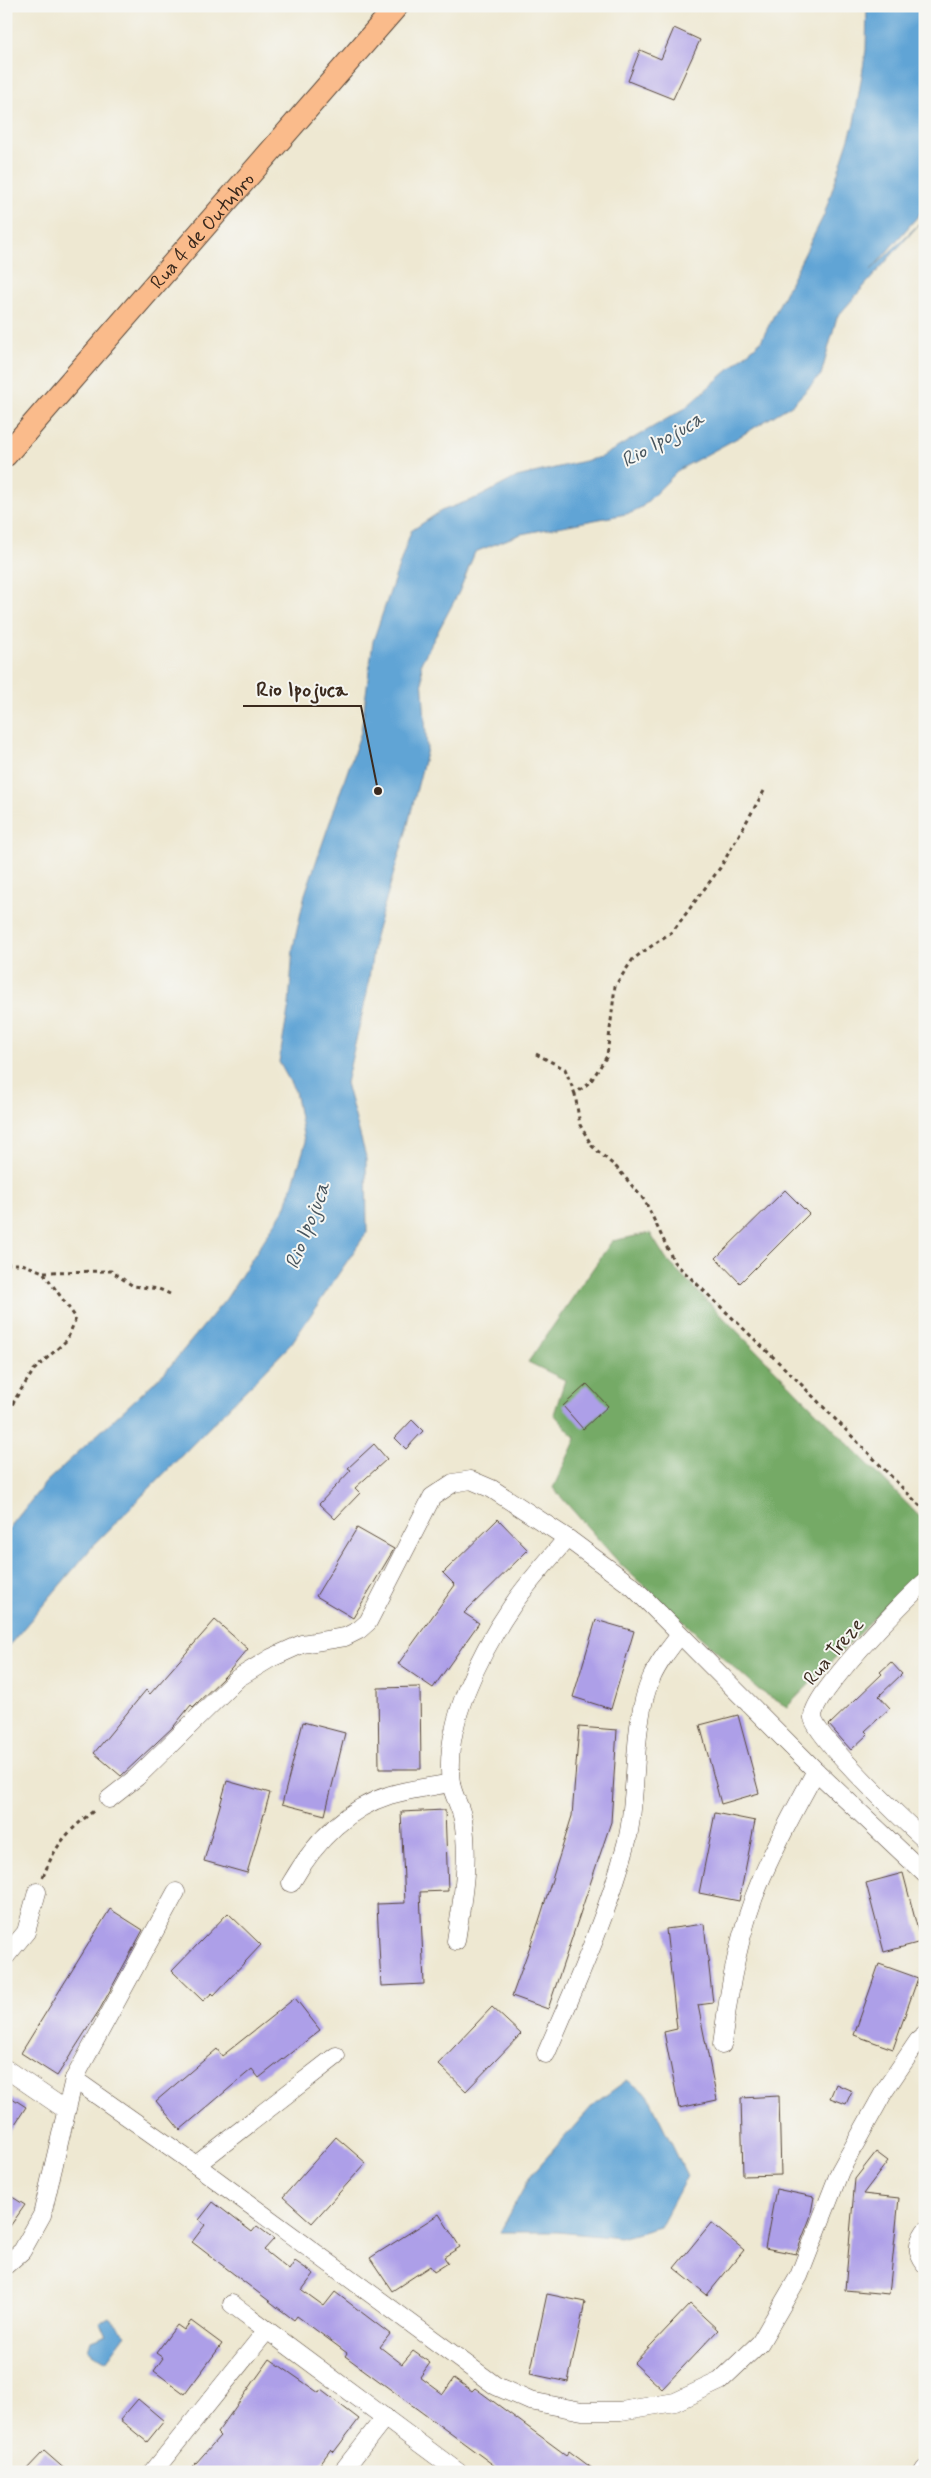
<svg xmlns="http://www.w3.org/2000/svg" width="931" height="2478" font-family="Mynerve,sans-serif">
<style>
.forest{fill:#75aa66;stroke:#586a42}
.water{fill:#61a4d5;stroke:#4e677a}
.building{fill:#ad9fe8}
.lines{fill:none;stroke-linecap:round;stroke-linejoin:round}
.minor-casing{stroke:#564639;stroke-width:19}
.major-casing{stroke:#564639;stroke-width:24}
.path{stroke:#564639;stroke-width:3;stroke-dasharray:4 4;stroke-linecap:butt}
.minor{stroke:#fff;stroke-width:18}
.major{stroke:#fabb8b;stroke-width:22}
.labels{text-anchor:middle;stroke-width:4;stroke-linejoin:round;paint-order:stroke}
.street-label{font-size:20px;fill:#3b2a1e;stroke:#f6f6f2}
.water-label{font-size:21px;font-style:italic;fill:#48555e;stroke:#f6f6f2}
.leader{fill:none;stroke:#3b2a1e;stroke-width:2}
.callout-dot{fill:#3b2a1e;stroke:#f6f6f2;stroke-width:2}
.callout-label{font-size:21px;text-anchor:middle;font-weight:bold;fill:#3b2a1e;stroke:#f6f6f2;stroke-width:4;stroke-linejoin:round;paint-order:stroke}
</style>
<rect width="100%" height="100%" fill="#f6f6f2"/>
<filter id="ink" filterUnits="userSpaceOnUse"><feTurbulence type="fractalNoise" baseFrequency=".02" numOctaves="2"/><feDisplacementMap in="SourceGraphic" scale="10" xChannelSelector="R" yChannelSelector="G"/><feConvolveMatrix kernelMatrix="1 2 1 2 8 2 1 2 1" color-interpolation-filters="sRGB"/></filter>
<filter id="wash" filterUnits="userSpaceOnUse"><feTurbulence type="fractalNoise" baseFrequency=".0096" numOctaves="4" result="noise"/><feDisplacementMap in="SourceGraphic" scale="20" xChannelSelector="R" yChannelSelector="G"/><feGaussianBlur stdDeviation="1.12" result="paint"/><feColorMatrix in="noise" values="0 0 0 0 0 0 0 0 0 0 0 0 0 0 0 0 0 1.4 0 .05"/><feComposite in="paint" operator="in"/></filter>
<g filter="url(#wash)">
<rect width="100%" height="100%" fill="#eee8d2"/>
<path class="forest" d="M 650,1233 L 666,1259 L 925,1522 L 925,1566 L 787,1707 L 759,1690 L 622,1566 L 553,1488 L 576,1439 L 554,1414 L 565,1380 L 528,1362 L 612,1241 Z"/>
<g class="water">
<path d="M 867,6 L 925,6 L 925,208 L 871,270 L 919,224 L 837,317 L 821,375 L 793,404 L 739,437 L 680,469 L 643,506 L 631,513 L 521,534 L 475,552 L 459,592 L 421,663 L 427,749 L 406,832 L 375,936 L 367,993 L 346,1083 L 366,1157 L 367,1232 L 291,1344 L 93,1546 L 6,1649 L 6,1532 L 46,1482 L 165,1372 L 226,1299 L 286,1206 L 305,1145 L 295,1091 L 279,1062 L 289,1005 L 293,948 L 305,894 L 361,732 L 373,641 L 411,531 L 441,511 L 479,497 L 517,477 L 601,457 L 684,409 L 761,341 L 824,215 L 854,123 L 866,50 Z"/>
<path d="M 627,2080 L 648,2095 L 687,2176 L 660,2227 L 621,2238 L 558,2232 L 500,2232 L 531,2175 L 594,2104 Z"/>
<path d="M 109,2318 L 126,2334 L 106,2361 L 88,2350 L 91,2340 L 107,2334 L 100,2323 Z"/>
</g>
<g id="blocks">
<g class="building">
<path d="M 674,28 L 700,40 L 673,99 L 628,81 L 640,50 L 661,59 Z"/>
<path d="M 785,1190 L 809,1214 L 740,1283 L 716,1258 Z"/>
<path d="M 587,1384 L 608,1406 L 583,1429 L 563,1406 Z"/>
<path d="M 412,1420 L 423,1431 L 406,1449 L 395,1438 Z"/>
<path d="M 374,1444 L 387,1459 L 355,1488 L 360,1493 L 335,1519 L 319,1504 L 351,1470 L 348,1468 Z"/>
<path d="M 498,1519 L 528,1550 L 464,1613 L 479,1623 L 433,1688 L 398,1664 L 455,1585 L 443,1573 Z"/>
<path d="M 357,1528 L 394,1549 L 353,1618 L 316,1596 Z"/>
<path d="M 215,1620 L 248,1649 L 225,1676 L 193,1707 L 191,1705 L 174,1726 L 121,1776 L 94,1753 L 146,1690 L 150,1694 Z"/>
<path d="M 596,1620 L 634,1631 L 611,1709 L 573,1697 Z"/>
<path d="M 891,1662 L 902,1674 L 879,1696 L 890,1708 L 865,1731 L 868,1734 L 851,1750 L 829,1725 L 882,1674 L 880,1672 Z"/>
<path d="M 420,1687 L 421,1769 L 379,1769 L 378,1688 Z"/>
<path d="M 738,1715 L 759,1793 L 721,1804 L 700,1725 Z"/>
<path d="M 303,1722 L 345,1733 L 325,1815 L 282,1804 Z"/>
<path d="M 579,1727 L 617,1730 L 611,1822 L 548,2009 L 512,1996 L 539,1921 L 572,1816 Z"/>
<path d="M 227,1781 L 270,1793 L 247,1873 L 204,1861 Z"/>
<path d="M 445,1810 L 448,1891 L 420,1892 L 424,1984 L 381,1986 L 377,1904 L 405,1903 L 401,1812 Z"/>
<path d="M 715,1813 L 755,1821 L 739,1901 L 699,1893 Z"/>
<path d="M 903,1873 L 921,1942 L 884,1952 L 866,1883 Z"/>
<path d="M 110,1909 L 143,1930 L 100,2009 L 57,2076 L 21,2053 Z"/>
<path d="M 228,1913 L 261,1945 L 214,1995 L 212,1993 L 203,2001 L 172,1971 Z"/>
<path d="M 704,1924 L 713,2003 L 698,2005 L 717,2100 L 679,2108 L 664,2032 L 677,2029 L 666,1929 Z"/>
<path d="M 879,1964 L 918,1978 L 893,2049 L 854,2035 Z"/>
<path d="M 295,1998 L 320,2030 L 259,2078 L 252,2069 L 180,2130 L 156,2101 L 217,2049 L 222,2056 Z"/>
<path d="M 492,2007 L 521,2034 L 466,2091 L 438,2064 Z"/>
<path d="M 836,2084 L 852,2091 L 846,2104 L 830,2098 Z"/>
<path d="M 6,2094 L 26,2107 L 6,2138 Z"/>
<path d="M 779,2096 L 781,2175 L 743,2176 L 741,2098 Z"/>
<path d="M 336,2137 L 366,2163 L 312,2223 L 283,2197 Z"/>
<path d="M 876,2152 L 888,2161 L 863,2194 L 899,2198 L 889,2294 L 845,2290 L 855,2179 Z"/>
<path d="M 776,2189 L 814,2197 L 810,2218 L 796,2254 L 765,2248 Z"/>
<path d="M 6,2193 L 25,2205 L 6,2232 Z"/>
<path d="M 213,2202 L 252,2232 L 257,2226 L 274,2239 L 264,2250 L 289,2270 L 295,2261 L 314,2274 L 302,2290 L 324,2306 L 335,2292 L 390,2334 L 380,2347 L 402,2364 L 413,2351 L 430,2363 L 420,2377 L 443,2394 L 454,2378 L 472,2391 L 475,2388 L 566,2455 L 569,2451 L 597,2472 L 503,2472 L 345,2356 L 347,2353 L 297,2316 L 294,2320 L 192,2242 L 205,2225 L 199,2220 Z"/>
<path d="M 439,2214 L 460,2247 L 444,2257 L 448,2263 L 434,2272 L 430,2266 L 392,2291 L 370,2258 Z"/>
<path d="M 711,2223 L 744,2250 L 707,2295 L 674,2268 Z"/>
<path d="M 547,2294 L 585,2302 L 568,2382 L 530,2374 Z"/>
<path d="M 690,2304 L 718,2330 L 662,2389 L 634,2363 Z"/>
<path d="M 191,2321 L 222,2344 L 185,2394 L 154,2371 L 163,2358 L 156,2353 L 177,2325 L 184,2330 Z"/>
<path d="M 270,2359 L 319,2393 L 321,2390 L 359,2419 L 334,2452 L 331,2449 L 314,2472 L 188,2472 L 220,2436 L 217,2433 Z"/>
<path d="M 138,2399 L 164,2421 L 147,2442 L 120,2420 Z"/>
<path d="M 44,2451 L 68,2472 L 24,2472 Z"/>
</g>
</g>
</g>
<g filter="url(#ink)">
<use href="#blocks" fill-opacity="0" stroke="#564639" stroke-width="1"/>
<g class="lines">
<defs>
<g id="minor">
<path d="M 925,1582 C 906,1598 809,1698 813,1718 C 817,1738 905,1822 925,1840"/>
<path d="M 109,1799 L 137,1777 L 238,1678 L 271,1658 L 302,1644 L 345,1637 L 359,1630 L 368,1622 L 432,1497 L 453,1483 L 471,1480 L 492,1489 L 567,1538"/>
<path d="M 291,1883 C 314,1843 345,1809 390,1795 C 410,1789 431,1787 451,1783"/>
<path d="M 176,1892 L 74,2079 L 196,2165 L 496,2386 L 530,2401 L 582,2411 L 621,2411 L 675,2402 L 720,2381 L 760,2343 L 799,2276 L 840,2171 L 885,2090 L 918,2041 L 925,2035"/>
<path d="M 456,1941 C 462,1901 470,1860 463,1820 C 461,1807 453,1796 451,1783 C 443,1725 480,1653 512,1606 C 528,1582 549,1560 567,1538 L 633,1587 L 816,1771 L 925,1874"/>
<path d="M 6,1956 L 26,1932 L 37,1892"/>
<path d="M 722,2045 C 729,1988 739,1930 762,1877 C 778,1840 797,1805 816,1771"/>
<path d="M 546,2054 C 576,1985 608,1914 627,1841 C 639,1791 631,1724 651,1679 C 658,1663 669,1649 680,1635"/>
<path d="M 6,2069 L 66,2110"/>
<path d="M 196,2165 L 336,2056"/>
<path d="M 925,2231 C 917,2243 916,2252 925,2264"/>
<path d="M 6,2265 L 22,2251 L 42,2215 L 74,2079"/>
<path d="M 232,2304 L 458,2472"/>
<path d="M 153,2472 L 267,2330"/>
<path d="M 342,2472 L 385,2417"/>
<path d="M 923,2472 L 925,2469"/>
</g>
<g id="major">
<path id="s1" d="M 6,455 L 397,6"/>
</g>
</defs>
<use href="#minor" class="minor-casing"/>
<use href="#major" class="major-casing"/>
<g class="path">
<path d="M 764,791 L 720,868 L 673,931 L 633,959 L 615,986 L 607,1056 L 591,1081 L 575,1094 L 580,1125 L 592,1146 L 617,1168 L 645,1201 L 674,1262 L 796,1379 L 925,1511"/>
<path d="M 536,1054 L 565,1069 L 575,1094"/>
<path d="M 6,1264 L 22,1264 L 43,1272 L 76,1318 L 67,1340 L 34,1370 L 15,1399 L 6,1418"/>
<path d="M 44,1272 L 111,1271 L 133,1286 L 159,1289 L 170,1294"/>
<path d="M 43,1877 C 56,1843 68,1831 96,1809"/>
</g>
<use href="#minor" class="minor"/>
<use href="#major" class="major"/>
</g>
</g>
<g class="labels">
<g class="street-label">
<text dy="7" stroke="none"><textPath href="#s1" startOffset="298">Rua 4 de Outubro</textPath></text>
<text transform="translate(833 1651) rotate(-50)" y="7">Rua Treze</text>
</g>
<g class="water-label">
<text transform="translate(662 439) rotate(-30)" y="7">Rio Ipojuca</text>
<text transform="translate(307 1225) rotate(-69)" y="7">Rio Ipojuca</text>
</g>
</g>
<path class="leader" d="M378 791L361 706H243"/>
<circle class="callout-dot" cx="378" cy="791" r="5"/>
<g class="callout-label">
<text x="302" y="696">Rio Ipojuca</text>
</g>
<rect width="931" height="2478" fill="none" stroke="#f6f6f2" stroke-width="25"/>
</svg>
